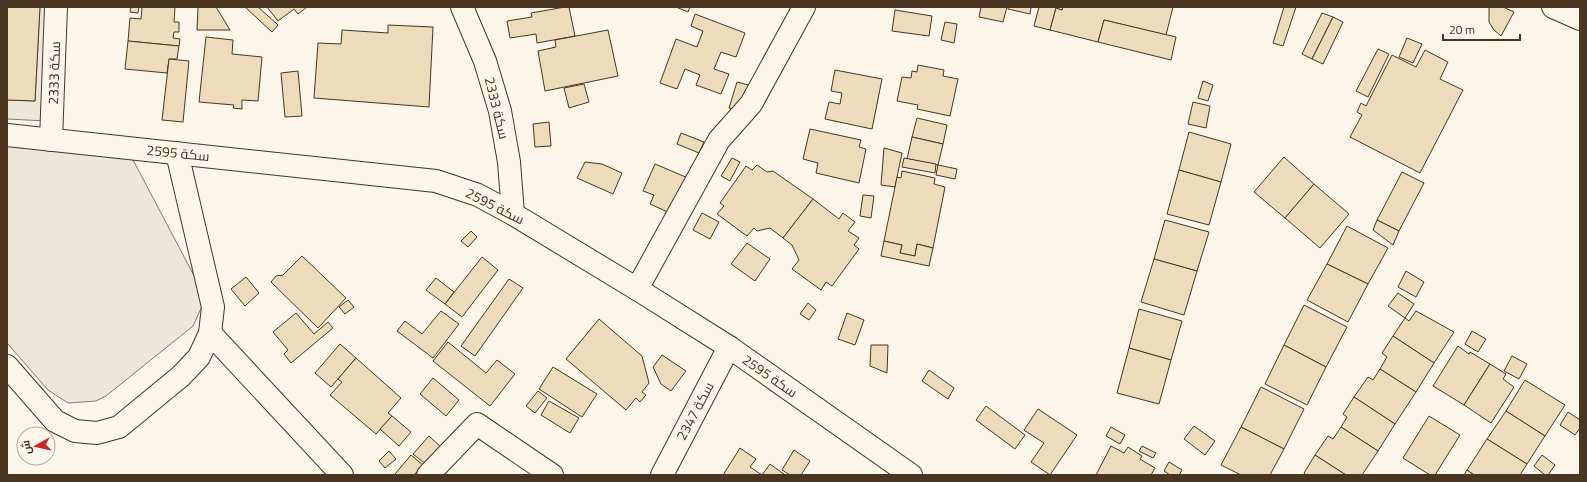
<svg xmlns="http://www.w3.org/2000/svg" width="1587" height="482" font-family="Georgia,Cairo,serif">
<style>
.green{fill:#ede6d9;stroke:#887966}
.parking{fill:#ede7d9;stroke:#887966}
.building{fill:#ecdcbc;stroke:#4a3520}
.lines{fill:none;stroke-linecap:round;stroke-linejoin:round}
.street-casing{stroke:#4a3520;stroke-width:24}
.secondary-casing{stroke:#4a3520;stroke-width:24}
.street{stroke:#fbf6e9;stroke-width:22}
.secondary{stroke:#fbf6e9;stroke-width:22}
.labels{text-anchor:middle;stroke-width:3;stroke-linejoin:round;paint-order:stroke}
.street-label{font-size:14px;fill:#4a3520;stroke:#fbf6e9}
</style>
<rect width="100%" height="100%" fill="#fbf6e9"/>
<path class="green" d="M 7,145 L 132,158 L 200,287 L 203,304 L 193,326 L 106,396 L 96,401 L 68,403 L 48,390 L 7,343 Z"/>
<path class="parking" d="M 40,7 L 51,7 L 46,121 L 7,119 L 7,100 L 35,101 Z"/>
<g class="building">
<path d="M 7,7 L 40,7 L 35,101 L 7,100 Z"/>
<path d="M 131,7 L 139,7 L 138,13 L 130,12 Z"/>
<path d="M 142,7 L 175,7 L 174,22 L 179,22 L 179,32 L 174,32 L 173,38 L 180,39 L 179,46 L 128,41 L 130,18 L 141,19 Z"/>
<path d="M 198,7 L 216,7 L 230,30 L 197,30 Z"/>
<path d="M 245,7 L 258,7 L 278,25 L 272,32 Z"/>
<path d="M 267,7 L 307,7 L 298,14 L 294,9 L 278,21 Z"/>
<path d="M 565,7 L 569,7 L 575,36 L 537,43 L 536,34 L 510,38 L 507,21 L 532,17 L 531,13 Z"/>
<path d="M 676,7 L 690,7 L 688,12 Z"/>
<path d="M 981,7 L 1007,7 L 1003,22 L 979,17 Z"/>
<path d="M 1008,7 L 1031,7 L 1030,14 L 1008,9 Z"/>
<path d="M 1039,7 L 1063,7 L 1062,10 L 1056,8 L 1050,30 L 1034,26 Z"/>
<path d="M 1063,7 L 1173,7 L 1166,35 L 1104,20 L 1098,42 L 1050,30 L 1056,8 L 1062,10 Z"/>
<path d="M 1284,7 L 1296,7 L 1283,46 L 1273,43 Z"/>
<path d="M 1489,7 L 1503,7 L 1514,12 L 1501,36 L 1494,30 L 1489,22 Z"/>
<path d="M 895,10 L 932,16 L 929,36 L 892,31 Z"/>
<path d="M 1322,13 L 1333,17 L 1312,59 L 1302,54 Z"/>
<path d="M 695,14 L 745,33 L 736,57 L 721,52 L 714,69 L 729,74 L 721,94 L 696,85 L 700,75 L 685,69 L 677,89 L 660,83 L 676,39 L 697,47 L 703,31 L 691,26 Z"/>
<path d="M 1333,17 L 1343,22 L 1323,64 L 1312,59 Z"/>
<path d="M 1104,20 L 1176,37 L 1171,60 L 1098,42 Z"/>
<path d="M 945,22 L 957,24 L 954,43 L 941,40 Z"/>
<path d="M 388,25 L 433,27 L 429,107 L 314,98 L 318,43 L 341,44 L 342,30 L 388,33 Z"/>
<path d="M 608,30 L 618,76 L 545,91 L 538,51 L 556,47 L 555,40 Z"/>
<path d="M 206,37 L 233,40 L 232,54 L 262,57 L 258,101 L 242,100 L 242,109 L 233,108 L 234,105 L 199,102 Z"/>
<path d="M 1407,38 L 1422,44 L 1413,63 L 1399,57 Z"/>
<path d="M 128,41 L 179,46 L 177,59 L 169,59 L 167,73 L 125,69 Z"/>
<path d="M 1378,49 L 1389,54 L 1368,97 L 1356,91 Z"/>
<path d="M 1425,50 L 1448,62 L 1440,79 L 1463,90 L 1420,173 L 1350,137 L 1362,115 L 1357,112 L 1361,103 L 1366,106 L 1392,55 L 1416,67 Z"/>
<path d="M 169,59 L 189,61 L 183,122 L 162,120 Z"/>
<path d="M 918,65 L 944,70 L 943,76 L 958,79 L 950,116 L 917,109 L 918,105 L 897,101 L 902,77 L 911,78 L 912,71 L 917,72 Z"/>
<path d="M 835,70 L 882,79 L 872,129 L 825,119 L 829,102 L 840,104 L 842,93 L 831,91 Z"/>
<path d="M 298,71 L 302,116 L 285,117 L 281,73 Z"/>
<path d="M 1203,81 L 1213,85 L 1208,101 L 1198,98 Z"/>
<path d="M 737,82 L 752,86 L 744,113 L 729,108 Z"/>
<path d="M 584,84 L 589,102 L 569,108 L 564,88 Z"/>
<path d="M 1193,102 L 1210,106 L 1206,128 L 1188,124 Z"/>
<path d="M 917,118 L 947,125 L 943,144 L 912,137 Z"/>
<path d="M 549,122 L 551,146 L 535,147 L 533,124 Z"/>
<path d="M 810,129 L 861,140 L 859,147 L 866,149 L 859,183 L 816,173 L 818,163 L 803,159 Z"/>
<path d="M 1189,132 L 1231,144 L 1221,182 L 1179,170 Z"/>
<path d="M 681,133 L 704,142 L 699,153 L 677,144 Z"/>
<path d="M 912,137 L 943,144 L 938,165 L 907,159 Z"/>
<path d="M 884,148 L 902,153 L 895,187 L 881,185 Z"/>
<path d="M 1284,157 L 1314,184 L 1285,218 L 1254,192 Z"/>
<path d="M 732,158 L 740,162 L 730,181 L 721,176 Z"/>
<path d="M 904,158 L 936,164 L 935,173 L 902,167 Z"/>
<path d="M 585,162 L 602,164 L 622,173 L 613,194 L 577,178 Z"/>
<path d="M 655,164 L 688,178 L 672,214 L 650,204 L 654,195 L 643,191 Z"/>
<path d="M 757,165 L 767,172 L 773,171 L 813,199 L 783,238 L 770,228 L 757,231 L 754,228 L 747,236 L 717,214 L 724,206 L 720,203 L 746,166 L 752,170 Z"/>
<path d="M 938,165 L 957,169 L 955,179 L 936,175 Z"/>
<path d="M 1179,170 L 1221,182 L 1209,225 L 1167,214 Z"/>
<path d="M 902,171 L 935,178 L 934,184 L 945,187 L 933,248 L 917,244 L 915,256 L 900,253 L 902,245 L 884,241 L 897,177 L 901,178 Z"/>
<path d="M 1402,172 L 1424,183 L 1399,231 L 1377,220 Z"/>
<path d="M 1314,184 L 1349,214 L 1320,248 L 1285,218 Z"/>
<path d="M 863,195 L 874,196 L 871,218 L 860,216 Z"/>
<path d="M 813,199 L 839,219 L 843,213 L 855,222 L 848,231 L 859,238 L 854,245 L 859,249 L 832,286 L 826,282 L 821,290 L 792,269 L 799,260 L 792,245 L 783,238 Z"/>
<path d="M 702,213 L 719,222 L 710,239 L 693,230 Z"/>
<path d="M 1165,220 L 1209,232 L 1197,271 L 1154,259 Z"/>
<path d="M 1377,220 L 1399,231 L 1393,245 L 1373,230 Z"/>
<path d="M 1347,226 L 1388,248 L 1368,284 L 1327,264 Z"/>
<path d="M 471,231 L 477,237 L 468,247 L 461,241 Z"/>
<path d="M 884,241 L 902,245 L 900,253 L 915,256 L 917,244 L 933,248 L 929,266 L 881,256 Z"/>
<path d="M 747,243 L 770,259 L 755,281 L 731,264 Z"/>
<path d="M 302,256 L 346,298 L 318,328 L 271,282 L 276,276 L 283,275 Z"/>
<path d="M 482,257 L 498,270 L 462,317 L 445,304 Z"/>
<path d="M 1154,259 L 1197,271 L 1184,315 L 1141,302 Z"/>
<path d="M 1327,264 L 1368,284 L 1348,322 L 1307,300 Z"/>
<path d="M 1406,271 L 1424,282 L 1416,297 L 1398,287 Z"/>
<path d="M 246,277 L 259,293 L 245,306 L 231,289 Z"/>
<path d="M 436,278 L 454,292 L 445,304 L 426,290 Z"/>
<path d="M 509,279 L 523,288 L 475,356 L 461,346 Z"/>
<path d="M 1398,293 L 1414,304 L 1405,318 L 1388,306 Z"/>
<path d="M 348,300 L 354,307 L 345,314 L 339,307 Z"/>
<path d="M 808,303 L 816,310 L 809,320 L 800,314 Z"/>
<path d="M 1304,305 L 1347,327 L 1326,367 L 1284,345 Z"/>
<path d="M 1139,309 L 1182,321 L 1171,360 L 1129,348 Z"/>
<path d="M 441,311 L 459,324 L 433,358 L 397,331 L 405,321 L 422,334 Z"/>
<path d="M 1416,311 L 1454,332 L 1434,363 L 1393,336 L 1405,318 L 1409,321 Z"/>
<path d="M 296,313 L 314,334 L 328,322 L 333,328 L 291,363 L 284,354 L 288,350 L 273,332 Z"/>
<path d="M 847,313 L 864,320 L 855,345 L 838,339 Z"/>
<path d="M 599,319 L 642,356 L 649,383 L 642,392 L 646,395 L 640,402 L 636,398 L 626,410 L 566,359 Z"/>
<path d="M 1472,331 L 1486,339 L 1478,352 L 1465,344 Z"/>
<path d="M 1393,336 L 1434,363 L 1416,392 L 1380,369 L 1387,357 L 1382,353 Z"/>
<path d="M 448,342 L 486,373 L 497,360 L 515,374 L 490,406 L 433,361 Z"/>
<path d="M 340,344 L 356,358 L 331,387 L 315,373 Z"/>
<path d="M 871,345 L 888,345 L 887,373 L 870,366 Z"/>
<path d="M 1284,345 L 1326,367 L 1307,405 L 1265,384 Z"/>
<path d="M 1458,346 L 1469,354 L 1470,352 L 1490,364 L 1464,405 L 1433,386 Z"/>
<path d="M 1129,348 L 1171,360 L 1159,404 L 1117,393 Z"/>
<path d="M 662,355 L 686,371 L 671,391 L 661,384 L 653,367 Z"/>
<path d="M 1512,356 L 1527,364 L 1519,379 L 1504,371 Z"/>
<path d="M 356,358 L 401,398 L 388,413 L 392,416 L 376,434 L 330,395 L 342,382 L 338,379 Z"/>
<path d="M 1490,364 L 1506,374 L 1503,379 L 1514,387 L 1491,423 L 1464,405 Z"/>
<path d="M 553,367 L 597,394 L 582,417 L 539,389 Z"/>
<path d="M 1380,369 L 1416,392 L 1395,424 L 1354,397 L 1368,377 L 1373,380 Z"/>
<path d="M 929,370 L 954,388 L 948,399 L 922,381 Z"/>
<path d="M 433,378 L 459,400 L 446,416 L 420,394 Z"/>
<path d="M 1525,380 L 1565,405 L 1545,436 L 1506,411 Z"/>
<path d="M 1261,387 L 1304,409 L 1284,449 L 1241,427 Z"/>
<path d="M 538,391 L 547,398 L 535,413 L 526,406 Z"/>
<path d="M 1354,397 L 1395,424 L 1378,451 L 1341,427 L 1347,417 L 1343,414 Z"/>
<path d="M 549,401 L 579,418 L 570,433 L 541,415 Z"/>
<path d="M 986,406 L 1025,435 L 1015,449 L 976,420 Z"/>
<path d="M 1038,409 L 1077,435 L 1050,475 L 1031,462 L 1044,443 L 1024,430 Z"/>
<path d="M 1506,411 L 1545,436 L 1527,464 L 1487,439 Z"/>
<path d="M 1568,412 L 1580,420 L 1580,428 L 1575,435 L 1560,425 Z"/>
<path d="M 392,416 L 411,432 L 399,446 L 380,429 Z"/>
<path d="M 1429,416 L 1460,435 L 1435,475 L 1430,475 L 1403,458 Z"/>
<path d="M 1194,426 L 1215,441 L 1205,455 L 1184,439 Z"/>
<path d="M 1111,427 L 1125,435 L 1120,444 L 1106,436 Z"/>
<path d="M 1241,427 L 1284,449 L 1270,475 L 1241,475 L 1221,465 Z"/>
<path d="M 1341,427 L 1378,451 L 1362,475 L 1346,475 L 1315,455 L 1328,436 L 1333,439 Z"/>
<path d="M 429,436 L 442,448 L 427,465 L 413,454 Z"/>
<path d="M 1487,439 L 1527,464 L 1520,475 L 1474,475 L 1467,470 Z"/>
<path d="M 1111,446 L 1124,453 L 1128,447 L 1142,456 L 1140,459 L 1155,468 L 1151,475 L 1096,475 Z"/>
<path d="M 1142,446 L 1156,453 L 1153,458 L 1139,451 Z"/>
<path d="M 740,448 L 756,459 L 750,467 L 762,475 L 770,464 L 785,475 L 723,475 Z"/>
<path d="M 794,450 L 810,461 L 801,475 L 790,475 L 782,470 Z"/>
<path d="M 389,451 L 396,459 L 385,468 L 379,461 Z"/>
<path d="M 411,455 L 423,465 L 414,475 L 396,475 L 395,474 Z"/>
<path d="M 1315,455 L 1346,475 L 1306,475 L 1304,473 Z"/>
<path d="M 1542,455 L 1555,465 L 1548,475 L 1545,475 L 1534,466 Z"/>
<path d="M 1169,462 L 1182,470 L 1179,475 L 1170,475 L 1164,471 Z"/>
<path d="M 1467,470 L 1474,475 L 1464,475 Z"/>
</g>
<g class="lines">
<defs>
<g id="street">
<path d="M 462,7 L 485,61 L 500,111 L 509,162 L 513,214"/>
<path d="M 1553,7 L 1580,19"/>
<path d="M 51,140 L 56,7"/>
<path d="M 637,289 L 719,140 L 751,104 L 804,7"/>
<path d="M 210,333 L 342,475"/>
<path d="M 7,366 L 55,421 L 75,431 L 97,433 L 119,427 L 181,376 L 199,357 L 210,333 L 213,307 L 177,153"/>
<path d="M 428,475 L 477,424 L 552,475"/>
<path d="M 662,475 L 729,347"/>
</g>
<path id="secondary" d="M 7,135 L 436,181 L 478,195 L 513,214 L 637,289 L 729,347 L 911,475"/>
</defs>
<use href="#street" class="street-casing"/>
<use href="#secondary" class="secondary-casing"/>
<use href="#street" class="street"/>
<use href="#secondary" class="secondary"/>
</g>
<g class="labels">
<g class="street-label">
<text transform="translate(54 73) rotate(-88)" y="5">سكة 2333</text>
<text transform="translate(497 108) rotate(76)" y="5">سكة 2333</text>
<text transform="translate(178 153) rotate(6)" y="5">سكة 2595</text>
<text transform="translate(495 206) rotate(27)" y="5">سكة 2595</text>
<text transform="translate(770 376) rotate(35)" y="5">سكة 2595</text>
<text transform="translate(695 411) rotate(-62)" y="5">سكة 2347</text>
</g>
</g>
<rect width="1587" height="482" fill="none" stroke="#4a3520" stroke-width="16"/>
<g transform="translate(36 446) rotate(262)"><circle r="19" fill="#fbf6e9" stroke="#b4a999"/>
<path d="M0-3L7 15L0 10L-7 15Z" fill="#c62828"/>
<text y="-6" font-size="11" font-weight="bold" text-anchor="middle" fill="#4a3520">ش</text>
</g>
<path d="M1443 34v6h77v-6" fill="none" stroke="#4a3520" stroke-width="2"/>
<text x="1449" y="34" font-size="12" fill="#4a3520" stroke="#fbf6e9" stroke-width="3" paint-order="stroke">20 m</text>
</svg>
